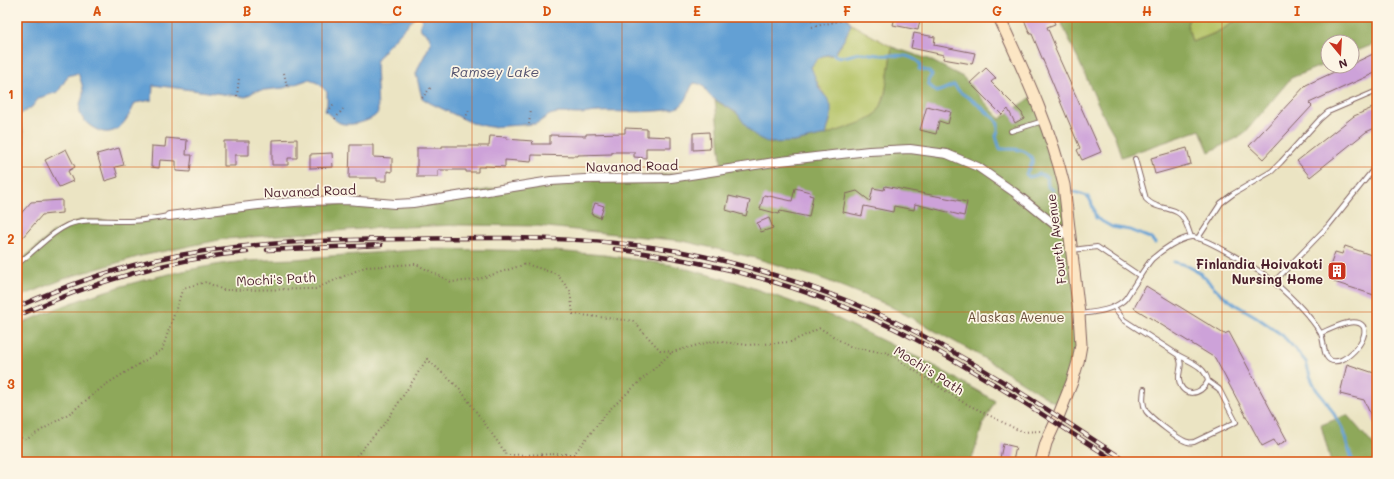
<svg xmlns="http://www.w3.org/2000/svg" width="1394" height="479" font-family="Mali,sans-serif">
<style>
.green{fill:#b3c265;stroke:#7e7048}
.forest{fill:#8ea85a;stroke:#6c6442}
.water{fill:#64a0d4;stroke:#576080}
.lines{fill:none;stroke-linecap:round;stroke-linejoin:round}
.stream{stroke:#64a0d4;stroke-width:3}
.building{fill:#cda2d9}
.lane-casing{stroke:#826460;stroke-width:6}
.street-casing{stroke:#826460;stroke-width:10}
.secondary-casing{stroke:#826460;stroke-width:13}
.path{stroke:#826460;stroke-width:2;stroke-dasharray:1 3;stroke-linecap:butt}
.lane{stroke:#fff;stroke-width:4}
.street{stroke:#fff;stroke-width:8}
.secondary{stroke:#fce6c4;stroke-width:11}
.rail-casing{stroke:#4a1f2b;stroke-width:4.5}
.rail{stroke:#fcf5e5;stroke-width:3;stroke-dasharray:9;stroke-linecap:butt}
.grid{fill:none;stroke:#d8530f;stroke-width:1;stroke-opacity:0.55}
.labels{text-anchor:middle;stroke-width:3.5;stroke-linejoin:round;paint-order:stroke}
.street-label{font-size:13px;fill:#4a1f2b;stroke:#fcf5e5}
.poi-label{font-size:13px;font-weight:bold;fill:#4a1f2b;stroke:#fcf5e5;text-anchor:end}
.park-label{font-size:13px;fill:#6a503c;stroke:#fcf5e5}
.water-label{font-size:14px;font-style:italic;fill:#54536f;stroke:#fcf5e5}
.neatline{fill:none;stroke:#d8530f;stroke-width:1.5}
.grid-label{font-size:13px;text-anchor:middle;font-weight:bold;fill:#d8530f}
</style>
<rect width="100%" height="100%" fill="#fcf5e5"/>
<filter id="ink" filterUnits="userSpaceOnUse"><feTurbulence type="fractalNoise" baseFrequency=".025" numOctaves="2"/><feDisplacementMap in="SourceGraphic" scale="8" xChannelSelector="R" yChannelSelector="G"/><feConvolveMatrix kernelMatrix="1 2 1 2 8 2 1 2 1" color-interpolation-filters="sRGB"/></filter>
<filter id="wash" filterUnits="userSpaceOnUse"><feTurbulence type="fractalNoise" baseFrequency=".012" numOctaves="4" result="noise"/><feDisplacementMap in="SourceGraphic" scale="16" xChannelSelector="R" yChannelSelector="G"/><feGaussianBlur stdDeviation="0.9" result="paint"/><feColorMatrix in="noise" values="0 0 0 0 0 0 0 0 0 0 0 0 0 0 0 0 0 1.4 0 .05"/><feComposite in="paint" operator="in"/></filter>
<g filter="url(#wash)">
<rect width="100%" height="100%" fill="#ebe4c3"/>
<g class="green">
<path d="M 1190,17 L 1239,17 C 1226,30 1208,36 1192,42 L 1187,24 Z"/>
<path d="M 851,24 L 892,47 C 889,63 887,105 875,115 C 864,124 839,130 826,135 C 827,129 830,122 831,117 C 831,98 815,84 811,67 L 819,56 L 835,55 L 845,38 Z"/>
</g>
<g class="forest">
<path d="M 1059,17 L 1190,17 L 1187,24 L 1192,42 C 1209,36 1226,30 1239,17 L 1377,17 L 1377,43 L 1352,53 L 1352,42 L 1328,42 L 1328,63 L 1291,78 L 1243,135 L 1209,152 L 1200,130 L 1121,157 L 1115,136 L 1104,117 Z"/>
<path d="M 892,47 L 928,59 L 963,77 L 1000,119 L 1035,95 L 1057,153 L 1081,333 L 1063,408 L 977,354 L 886,304 L 823,279 L 755,258 L 683,241 L 537,226 L 459,225 L 375,228 L 224,239 L 141,256 L 69,277 L 17,298 L 17,264 L 54,232 L 81,220 L 132,221 L 257,205 L 395,203 L 500,188 L 722,170 L 715,100 L 737,113 L 749,130 L 769,143 L 794,142 L 826,135 L 860,123 L 875,115 L 881,106 L 885,95 Z"/>
<path d="M 431,249 L 554,251 L 604,255 L 672,265 L 736,282 L 832,316 L 929,363 L 995,401 L 983,424 L 971,462 L 17,462 L 17,326 C 84,294 155,274 228,263 C 250,260 273,260 295,259 C 340,255 385,252 431,249 Z"/>
<path d="M 1347,415 L 1374,446 L 1377,452 L 1377,462 L 1331,462 L 1321,425 Z"/>
</g>
<g class="water">
<path d="M 17,17 L 415,17 L 385,49 L 376,62 L 378,112 C 374,121 350,127 340,123 C 335,121 330,115 325,111 L 327,104 L 327,92 L 319,84 L 310,79 L 284,88 L 255,91 L 246,97 L 153,85 L 152,100 L 135,103 C 127,122 114,142 92,127 C 86,123 82,119 80,113 C 78,105 82,101 83,94 C 84,88 80,79 78,73 L 68,76 L 58,92 L 39,98 L 32,107 L 19,115 C 18,122 23,127 23,134 C 26,150 23,169 17,185 Z"/>
<path d="M 421,17 L 847,17 L 851,24 L 845,38 L 834,55 C 821,54 819,57 811,67 L 820,90 L 827,98 L 831,106 L 831,116 L 826,135 L 794,142 L 769,143 L 757,137 L 749,130 L 737,113 L 711,97 C 703,90 708,85 694,83 C 687,91 690,99 680,106 C 670,114 615,111 599,112 C 592,112 585,114 578,114 C 570,114 561,112 553,114 C 547,115 541,122 535,124 L 490,127 L 472,123 L 430,103 L 422,98 L 416,74 L 419,66 L 431,43 L 429,36 L 421,30 L 420,25 L 422,21 Z"/>
</g>
<g class="lines">
<g class="stream">
<path d="M 834,55 C 846,60 851,53 862,53 C 868,53 874,55 880,55 C 894,56 911,52 921,65 L 919,69 L 928,71 L 932,75 L 928,80 L 929,85 L 937,92 L 954,85 L 960,92 L 975,102 L 995,119 L 998,124 L 998,131 L 996,136 L 1000,149 C 1012,149 1028,147 1033,161 L 1026,174 L 1029,177 L 1040,174 L 1047,177 L 1048,187 L 1053,190"/>
<path d="M 1069,191 C 1093,196 1089,195 1096,218 L 1112,227 L 1130,230 L 1150,238 L 1155,243"/>
<path d="M 1174,262 L 1186,265 L 1200,273 L 1221,294 L 1236,305 L 1255,316 L 1282,335 L 1295,349 L 1306,362 L 1310,376 L 1316,389 L 1328,404 L 1341,426 L 1353,462"/>
</g>
</g>
<g id="blocks">
<g class="building">
<path d="M 895,17 L 918,17 L 917,20 L 920,20 L 918,30 L 893,25 Z"/>
<path d="M 1023,17 L 1052,17 L 1055,24 L 1047,27 L 1056,48 L 1055,49 L 1101,152 L 1082,160 L 1077,150 L 1080,148 L 1068,120 L 1032,34 L 1030,34 Z"/>
<path d="M 914,33 L 935,37 L 934,45 L 975,53 L 972,64 L 943,59 L 944,55 L 911,48 Z"/>
<path d="M 1373,54 L 1377,62 L 1377,72 L 1309,103 L 1312,106 L 1263,159 L 1249,146 L 1306,85 L 1347,66 L 1352,66 L 1352,64 Z"/>
<path d="M 986,68 L 996,78 L 991,82 L 1022,113 L 1024,118 L 1015,123 L 1008,109 L 1002,115 L 970,83 Z"/>
<path d="M 927,106 L 951,112 L 948,124 L 939,121 L 936,134 L 920,130 Z"/>
<path d="M 1377,106 L 1377,127 L 1366,132 L 1310,177 L 1297,161 L 1354,116 Z"/>
<path d="M 625,128 L 647,129 L 647,136 L 671,137 L 671,148 L 646,148 L 646,158 L 634,157 L 634,152 L 612,152 L 612,154 L 578,155 L 578,156 L 532,155 L 531,162 L 505,160 L 505,167 L 485,166 L 485,167 L 478,167 L 478,172 L 466,172 L 466,170 L 438,170 L 438,177 L 417,177 L 417,148 L 442,148 L 442,146 L 489,146 L 490,136 L 507,137 L 506,139 L 533,141 L 532,144 L 550,144 L 550,135 L 586,136 L 586,134 L 625,133 Z"/>
<path d="M 709,132 L 710,149 L 693,150 L 693,133 Z"/>
<path d="M 166,138 L 187,140 L 186,155 L 192,155 L 190,172 L 176,171 L 176,161 L 160,160 L 159,168 L 151,167 L 152,146 L 165,147 Z"/>
<path d="M 297,139 L 297,158 L 288,158 L 288,165 L 272,165 L 272,140 Z"/>
<path d="M 224,141 L 249,141 L 249,155 L 235,155 L 235,166 L 224,166 Z"/>
<path d="M 350,145 L 373,145 L 373,157 L 392,158 L 392,172 L 387,171 L 387,181 L 377,181 L 377,178 L 349,178 Z"/>
<path d="M 119,148 L 124,165 L 115,167 L 118,177 L 105,181 L 97,154 Z"/>
<path d="M 1187,148 L 1191,164 L 1155,174 L 1151,158 Z"/>
<path d="M 66,149 L 75,167 L 68,171 L 73,181 L 59,187 L 45,160 Z"/>
<path d="M 332,153 L 333,167 L 310,168 L 310,154 Z"/>
<path d="M 885,186 L 967,202 L 964,216 L 915,204 L 914,210 L 894,206 L 893,212 L 864,206 L 862,216 L 843,212 L 846,194 L 857,191 L 870,201 L 873,188 L 884,190 Z"/>
<path d="M 795,188 L 810,192 L 809,195 L 813,196 L 809,217 L 780,211 L 779,214 L 760,209 L 764,195 L 792,201 Z"/>
<path d="M 729,196 L 750,201 L 746,216 L 726,210 Z"/>
<path d="M 62,200 L 62,213 L 42,215 L 22,238 L 17,234 L 17,218 L 31,202 Z"/>
<path d="M 595,203 L 604,206 L 600,218 L 591,214 Z"/>
<path d="M 769,218 L 773,228 L 761,232 L 757,223 Z"/>
<path d="M 1345,246 L 1377,257 L 1377,296 L 1334,282 L 1336,277 L 1331,275 L 1332,270 L 1329,269 L 1335,252 L 1342,254 Z"/>
<path d="M 1146,286 L 1224,334 L 1229,332 L 1287,440 L 1277,446 L 1274,440 L 1262,446 L 1215,358 L 1134,308 Z"/>
<path d="M 1347,364 L 1377,374 L 1377,429 L 1364,400 L 1340,394 Z"/>
<path d="M 1003,444 L 1016,447 L 1013,461 L 1000,458 Z"/>
</g>
</g>
</g>
<g filter="url(#ink)">
<use href="#blocks" fill-opacity="0" stroke="#826460" stroke-width="1"/>
<g class="lines">
<defs>
<g id="lane">
<path d="M 1011,131 L 1043,121"/>
<path d="M 1135,159 L 1146,199 C 1151,204 1154,205 1160,207 C 1183,211 1184,216 1191,237"/>
<path d="M 1198,238 L 1221,203 L 1233,194 L 1272,171 L 1281,162 L 1320,119 L 1328,112 L 1377,91"/>
<path d="M 1072,250 L 1097,247 L 1140,276"/>
<path d="M 17,264 C 35,252 48,234 68,225 C 87,217 109,222 129,221 C 142,221 156,218 169,216"/>
<path d="M 1274,282 L 1328,226 L 1377,165"/>
<path d="M 1114,307 L 1124,320 L 1178,355 C 1184,366 1178,370 1179,380 C 1182,398 1201,396 1208,381 C 1205,366 1190,362 1178,355"/>
<path d="M 1080,314 C 1094,312 1111,311 1123,301 C 1127,298 1130,291 1133,287 C 1139,278 1145,267 1152,259 C 1162,250 1178,239 1191,237 C 1205,236 1264,273 1275,283 C 1291,297 1309,314 1320,332 C 1325,340 1322,355 1330,360 C 1343,368 1371,338 1363,326 C 1355,316 1331,329 1321,333"/>
<path d="M 1144,389 C 1143,397 1142,403 1146,411 C 1150,417 1180,441 1188,442 C 1190,443 1192,442 1194,442 L 1236,422 L 1219,389 L 1208,381"/>
</g>
<path id="street" d="M 169,216 L 258,205 L 307,201 L 346,200 L 395,204 L 413,203 L 551,181 L 585,179 L 671,178 L 781,161 L 832,155 L 869,151 L 910,149 L 947,154 L 978,167 L 1014,192 L 1070,237"/>
<path id="secondary" d="M 999,17 C 1024,72 1050,126 1064,185 L 1079,314 L 1081,345 L 1078,362 L 1072,382 L 1058,417 L 1046,443 L 1041,462"/>
</defs>
<use href="#lane" class="lane-casing"/>
<use href="#street" class="street-casing"/>
<use href="#secondary" class="secondary-casing"/>
<g class="path">
<path d="M 832,17 L 833,23"/>
<path d="M 811,20 L 822,17"/>
<path d="M 812,27 L 848,19"/>
<path d="M 284,73 L 287,87"/>
<path d="M 237,96 L 239,78"/>
<path d="M 422,98 L 432,86"/>
<path d="M 328,113 L 334,104"/>
<path d="M 335,119 L 343,109"/>
<path d="M 465,119 L 469,110"/>
<path d="M 529,124 L 531,109"/>
<path d="M 17,437 L 27,439 L 73,411 L 105,385 L 162,350 L 183,288 L 206,282 L 223,290 L 315,289 L 365,267 L 416,264 L 451,282 L 476,280 L 526,264 L 557,274 L 570,291 L 573,314 L 633,321 L 660,350 L 672,352 L 713,341 L 748,345 L 791,342 L 820,328 L 850,347 L 888,353 L 961,401 L 1022,432 L 1040,431"/>
<path d="M 351,462 L 386,422 L 427,359 L 460,389 L 507,455 L 574,454 L 609,410 L 672,352"/>
</g>
<use href="#lane" class="lane"/>
<use href="#street" class="street"/>
<use href="#secondary" class="secondary"/>
<defs>
<g id="rail">
<path d="M 615,249 C 711,261 806,286 893,328 C 971,366 1044,416 1117,462"/>
<path d="M 267,250 L 381,245"/>
<path d="M 17,307 C 60,288 104,272 150,261 C 235,242 322,240 408,239 C 498,237 589,236 678,251 C 736,262 793,279 848,301 C 948,341 1038,404 1128,462"/>
<path d="M 17,316 C 90,283 167,259 247,252"/>
</g>
</defs>
<use href="#rail" class="rail-casing"/>
<use href="#rail" class="rail"/>
</g>
</g>
<path class="grid" d="M 172,17 L 172,462M 322,17 L 322,462M 472,17 L 472,462M 622,17 L 622,462M 772,17 L 772,462M 922,17 L 922,462M 1072,17 L 1072,462M 1222,17 L 1222,462M 17,167 L 1377,167M 17,312 L 1377,312"/>
<defs>
<symbol id="building-square" viewBox="-11 -11 22 22"><rect x="-9" y="-9" width="18" height="18" rx="4" fill="#c8321e" stroke="#fcf5e5"/><path d="M-4-6H4V6H1V3H-1V6H-4ZM-2.5-4.3h1.7v1.8h-1.7ZM.8-4.3h1.7v1.8H.8ZM-2.5-1h1.7V.8h-1.7ZM.8-1h1.7V.8H.8Z" fill="#fff"/></symbol>
</defs>
<g fill-rule="evenodd">
<use href="#building-square" x="1326" y="260" width="22" height="22"/>
</g>
<g class="labels">
<g class="street-label">
<text transform="translate(632 166) rotate(-1)" y="5">Navanod Road</text>
<text transform="translate(310 191) rotate(-2)" y="5">Navanod Road</text>
<text transform="translate(1056 239) rotate(-97)" y="5">Fourth Avenue</text>
<text transform="translate(276 279) rotate(-3)" y="5">Mochi's Path</text>
<text transform="translate(929 370) rotate(32)" y="5">Mochi's Path</text>
</g>
<g class="poi-label">
<text x="1323" y="269">Finlandia Hoivakoti<tspan x="1323" dy="15">Nursing Home</tspan></text>
</g>
<g class="park-label">
<text x="1016" y="322">Alaskas Avenue</text>
</g>
<g class="water-label">
<text x="495" y="77">Ramsey Lake</text>
</g>
</g>
<rect width="1394" height="479" fill="none" stroke="#fcf5e5" stroke-width="44"/>
<g transform="translate(1340 54) rotate(162)"><circle r="19" fill="#fcf5e5" stroke="#b59f9b"/>
<path d="M0-3L7 15L0 10L-7 15Z" fill="#c8321e"/>
<text y="-6" font-size="11" font-weight="bold" text-anchor="middle" fill="#4a1f2b">N</text>
</g>
<rect x="22" y="22" width="1350" height="435" class="neatline"/>
<g class="grid-label">
<text x="97" y="16">A</text>
<text x="247" y="16">B</text>
<text x="397" y="16">C</text>
<text x="547" y="16">D</text>
<text x="697" y="16">E</text>
<text x="847" y="16">F</text>
<text x="997" y="16">G</text>
<text x="1147" y="16">H</text>
<text x="1297" y="16">I</text>
<text x="11" y="99">1</text>
<text x="11" y="244">2</text>
<text x="11" y="389">3</text>
</g>
</svg>
